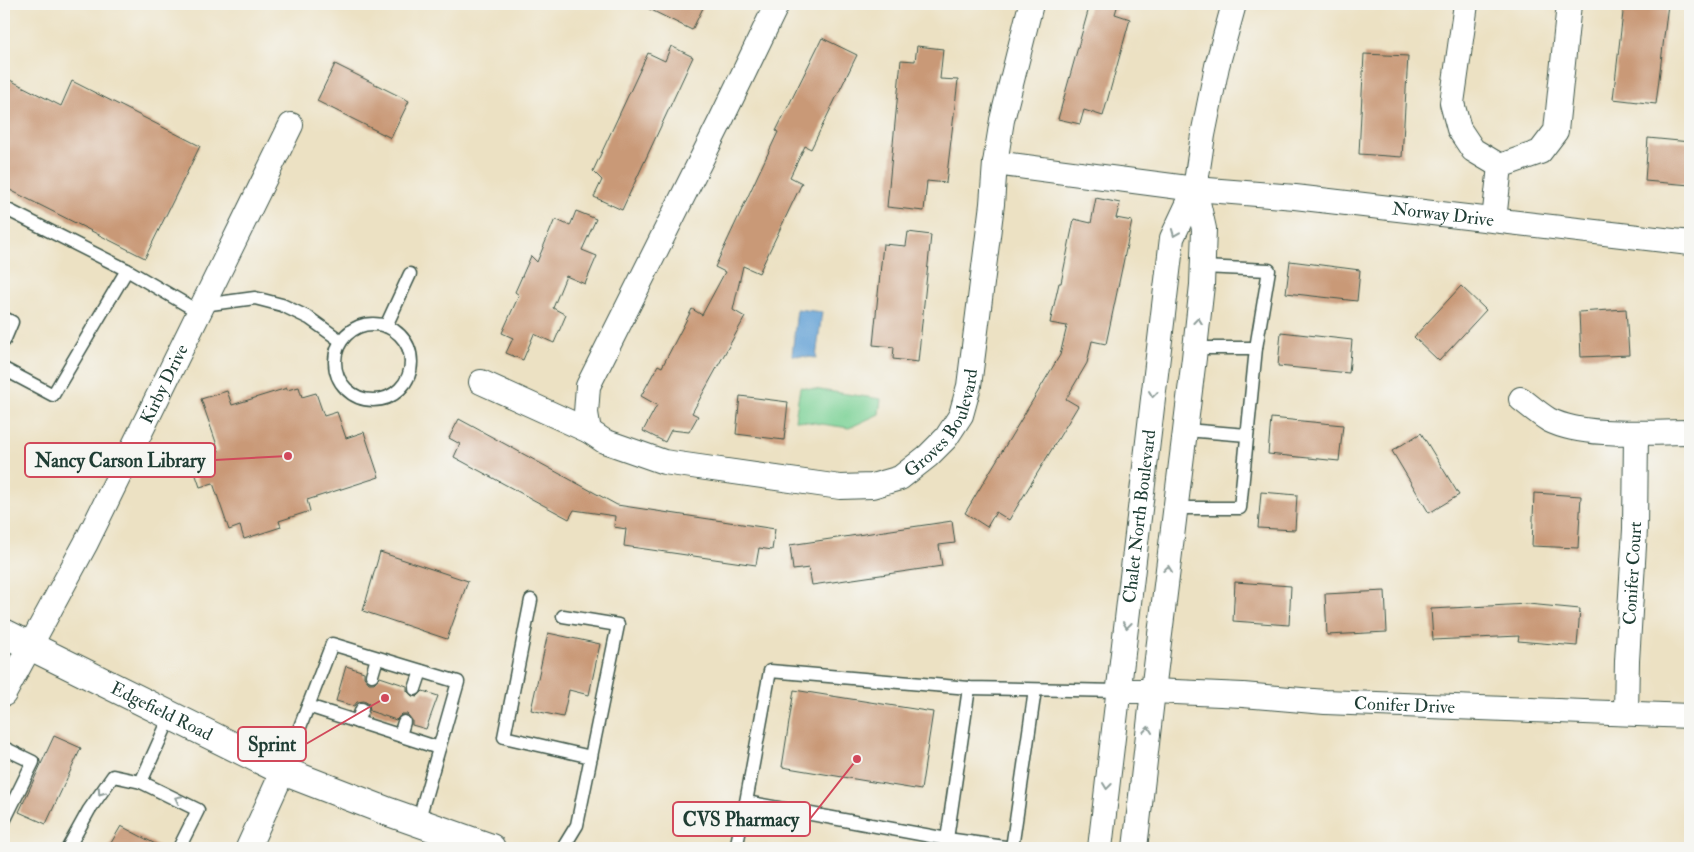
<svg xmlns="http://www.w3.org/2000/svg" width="1694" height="852" font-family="'IM FELL Double Pica',serif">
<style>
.green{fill:#7cd296;stroke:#4e8865}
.water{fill:#64a1d5;stroke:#426f84}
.building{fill:#c99977}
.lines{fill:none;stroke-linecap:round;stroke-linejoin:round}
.service-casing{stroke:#3e5649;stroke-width:15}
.minor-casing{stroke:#3e5649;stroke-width:26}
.primary-casing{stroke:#3e5649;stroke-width:30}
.service{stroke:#fff;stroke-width:12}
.minor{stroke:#fff;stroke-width:24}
.primary{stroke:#fff;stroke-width:28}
.oneway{stroke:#8f9e9a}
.labels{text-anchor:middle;stroke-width:5;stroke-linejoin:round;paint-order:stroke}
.street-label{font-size:18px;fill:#1f3d34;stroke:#f6f6f2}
.leader{fill:none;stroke:#d1495b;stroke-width:2}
.callout-dot{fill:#d1495b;stroke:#f6f6f2;stroke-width:2}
.callout{fill:#f6f6f2;stroke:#d1495b;stroke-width:2}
.callout-label{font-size:19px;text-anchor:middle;font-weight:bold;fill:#1f3d34}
</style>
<rect width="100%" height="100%" fill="#f6f6f2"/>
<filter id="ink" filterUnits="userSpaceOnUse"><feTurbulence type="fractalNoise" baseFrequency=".02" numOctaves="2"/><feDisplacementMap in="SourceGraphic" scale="10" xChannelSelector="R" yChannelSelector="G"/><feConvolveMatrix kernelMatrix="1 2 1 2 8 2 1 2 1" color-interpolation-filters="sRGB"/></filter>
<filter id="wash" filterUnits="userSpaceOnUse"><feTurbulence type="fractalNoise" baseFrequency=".0096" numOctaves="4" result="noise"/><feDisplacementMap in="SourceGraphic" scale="20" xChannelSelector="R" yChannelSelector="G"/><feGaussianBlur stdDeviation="1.12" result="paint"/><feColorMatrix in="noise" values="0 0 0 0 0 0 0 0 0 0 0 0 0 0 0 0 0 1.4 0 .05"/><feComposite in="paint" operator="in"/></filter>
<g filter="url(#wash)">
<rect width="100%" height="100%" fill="#ece1c3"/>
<path class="green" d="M 800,387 L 881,399 L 879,414 L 849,428 L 795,420 Z"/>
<path class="water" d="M 797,309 L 822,312 L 816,358 L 792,355 Z"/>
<g id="blocks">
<g class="building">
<path d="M 639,4 L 705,4 L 692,30 Z"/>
<path d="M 1090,4 L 1118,4 L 1115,14 L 1130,19 L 1103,116 L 1084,110 L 1080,124 L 1058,119 Z"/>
<path d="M 1624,4 L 1668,4 L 1656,104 L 1613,99 Z"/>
<path d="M 822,38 L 857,55 L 811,149 L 805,146 L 790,177 L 802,183 L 759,273 L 743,266 L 733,310 L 745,317 L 692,413 L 698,416 L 689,432 L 671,430 L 665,442 L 643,431 L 657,405 L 641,396 L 658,365 L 662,367 L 692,309 L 702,315 L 725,272 L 715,267 L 778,132 L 776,131 Z"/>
<path d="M 671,46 L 693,57 L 622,210 L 594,197 L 602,180 L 593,171 L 648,53 L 665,61 Z"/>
<path d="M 917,46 L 943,49 L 940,79 L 958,80 L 946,183 L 927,181 L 924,211 L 887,207 L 901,60 L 915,61 Z"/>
<path d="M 1364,54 L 1408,56 L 1402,157 L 1359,154 Z"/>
<path d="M 335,64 L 409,101 L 391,138 L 317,101 Z"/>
<path d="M 4,77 L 61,106 L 72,81 L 200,146 L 145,258 L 4,187 Z"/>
<path d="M 1648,138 L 1690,142 L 1690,185 L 1645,181 Z"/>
<path d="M 1096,198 L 1120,203 L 1116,218 L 1132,221 L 1106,344 L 1092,341 L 1087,363 L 1066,399 L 1078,406 L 1009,520 L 996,512 L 987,527 L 965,513 L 1060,355 L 1067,326 L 1050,323 L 1059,283 L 1061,283 L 1074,219 L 1091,223 Z"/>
<path d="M 576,211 L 596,219 L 582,250 L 597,256 L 585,284 L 566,276 L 553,308 L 566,315 L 554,343 L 534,334 L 523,360 L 506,353 L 513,338 L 502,333 L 519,295 L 515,292 L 531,256 L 537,262 L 555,219 L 570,226 Z"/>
<path d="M 908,232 L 931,235 L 918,362 L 893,359 L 894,347 L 873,345 L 883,244 L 906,246 Z"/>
<path d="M 1290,261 L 1360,270 L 1357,301 L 1286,293 Z"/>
<path d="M 1461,286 L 1486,310 L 1439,361 L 1414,337 Z"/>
<path d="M 1626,309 L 1629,355 L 1581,357 L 1579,312 Z"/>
<path d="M 1281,332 L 1352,340 L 1349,373 L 1278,366 Z"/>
<path d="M 299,387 L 302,397 L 316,393 L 324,416 L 337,412 L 346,438 L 364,432 L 379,477 L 307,500 L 310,511 L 279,521 L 281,527 L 244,539 L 240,526 L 229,530 L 213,483 L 200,487 L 191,461 L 219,451 L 201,399 L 227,391 L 232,405 L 287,388 L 287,390 Z"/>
<path d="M 740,396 L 788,402 L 784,440 L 736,434 Z"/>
<path d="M 1271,418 L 1343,425 L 1339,461 L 1268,454 Z"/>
<path d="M 459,419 L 617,505 L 775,529 L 772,550 L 759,548 L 756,565 L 624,546 L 626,529 L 614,527 L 615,516 L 574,510 L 569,519 L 454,457 L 460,444 L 449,438 Z"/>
<path d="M 1421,433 L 1459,495 L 1429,513 L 1392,451 Z"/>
<path d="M 1261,492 L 1297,495 L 1295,530 L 1258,528 Z"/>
<path d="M 1534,493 L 1581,496 L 1578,548 L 1532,546 Z"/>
<path d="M 952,521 L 955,543 L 939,545 L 942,566 L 812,585 L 809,568 L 793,570 L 790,545 Z"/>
<path d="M 380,552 L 468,581 L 447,639 L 363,611 Z"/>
<path d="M 1235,582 L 1291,586 L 1289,625 L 1233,621 Z"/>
<path d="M 1385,591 L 1387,632 L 1327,635 L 1325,594 Z"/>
<path d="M 1528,604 L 1580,609 L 1577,646 L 1518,641 L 1519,636 L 1433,640 L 1431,609 Z"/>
<path d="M 548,633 L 600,644 L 589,695 L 569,690 L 563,717 L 531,710 Z"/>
<path d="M 346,666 L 364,672 L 364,677 L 369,683 L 374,683 L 380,677 L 407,686 L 407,691 L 412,696 L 417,697 L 423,691 L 438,696 L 426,729 L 412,725 L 412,720 L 407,714 L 402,714 L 396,720 L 370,711 L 369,704 L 364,701 L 357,702 L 354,706 L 336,701 Z"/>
<path d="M 794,690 L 933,712 L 921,790 L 782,767 Z"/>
<path d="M 54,736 L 81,748 L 46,824 L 19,812 Z"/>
<path d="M 121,826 L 163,848 L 108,848 Z"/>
</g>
</g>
</g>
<g filter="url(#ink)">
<use href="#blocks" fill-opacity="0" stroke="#3e5649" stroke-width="1"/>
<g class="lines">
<defs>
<g id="service">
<path d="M 4,208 L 127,270 L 53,395 L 4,369"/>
<path d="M 1202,267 L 1269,270 L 1256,348"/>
<path d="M 127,270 L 199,312"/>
<path d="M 203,305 L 255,298 L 282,305 L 309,318 L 341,341"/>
<path d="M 4,318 L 12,322 L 4,341"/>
<circle cx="373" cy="362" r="38"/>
<path d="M 386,326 L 410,274"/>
<path d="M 1186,430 L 1247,435"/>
<path d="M 1176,508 L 1240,508 L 1256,348 L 1195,348"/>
<path d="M 531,600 L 504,737 L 591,757"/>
<path d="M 563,616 L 618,625 L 577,825 L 563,848"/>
<path d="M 372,675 L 377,658"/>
<path d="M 415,689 L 421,671"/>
<path d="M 308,706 L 439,748"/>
<path d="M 357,722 L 362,709"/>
<path d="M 400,735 L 404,722"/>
<path d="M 4,748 L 33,762 L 4,821"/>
<path d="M 283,771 L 332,644 L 458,682 L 418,822"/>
<path d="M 141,782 L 171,715"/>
<path d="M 746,802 L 947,839 L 969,688"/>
<path d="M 947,839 L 1012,848"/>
<path d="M 68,848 L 89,810 L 113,776 L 141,782 L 198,810 L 179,848"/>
<path d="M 736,848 L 746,802 L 770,671 L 969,688 L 1119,691"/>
<path d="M 1012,848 L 1035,690"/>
</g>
<g id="minor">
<path id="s1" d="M 777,4 L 721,120 L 588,386 L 586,413 L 589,431 L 604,441 L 664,462 L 840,487 L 872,486 L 900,478 L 928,456 L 946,438 L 961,415 L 969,386 L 992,204 L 995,163 L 1002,120 L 1031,4"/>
<path d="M 1466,4 L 1452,103 L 1459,129 L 1473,150 L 1500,166"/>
<path id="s2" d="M 995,163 L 1195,189 L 1295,197 L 1690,243"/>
<path d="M 1494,220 L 1500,166 L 1540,152 L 1556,131 L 1569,4"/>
<path d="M 481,382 L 589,431"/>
<path d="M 1521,399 C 1530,406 1539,414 1549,420 C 1585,438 1650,432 1690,432"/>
<path id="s3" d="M 1119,691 L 1153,691 L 1243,695 L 1325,702 L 1690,716"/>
<path id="s4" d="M 4,694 L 86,543 L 291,125"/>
<path id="s5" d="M 1626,713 L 1627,661 L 1635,529 L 1636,433"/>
<path d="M 248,848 L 283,771"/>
<path id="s6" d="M 1100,848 L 1172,238 L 1195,189 L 1203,135 L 1217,66 L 1234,4"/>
<path d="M 1135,848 L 1153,691 L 1194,358 L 1202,285 L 1204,229 L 1195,189"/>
</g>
<g id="primary">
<path id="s7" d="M 4,633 L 283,771 L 389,812 L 491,848"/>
</g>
</defs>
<use href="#service" class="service-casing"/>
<use href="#minor" class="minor-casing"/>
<use href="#primary" class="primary-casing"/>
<use href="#service" class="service"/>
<use href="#minor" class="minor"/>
<use href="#primary" class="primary"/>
</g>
<defs><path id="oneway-chevron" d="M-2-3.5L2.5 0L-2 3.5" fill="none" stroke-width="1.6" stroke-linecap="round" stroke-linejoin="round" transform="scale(1.25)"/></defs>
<g class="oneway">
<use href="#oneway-chevron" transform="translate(1175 233) rotate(112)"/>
<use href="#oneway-chevron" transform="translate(1198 321) rotate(-84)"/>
<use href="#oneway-chevron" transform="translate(1153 394) rotate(97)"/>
<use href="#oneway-chevron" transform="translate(1168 569) rotate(-83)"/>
<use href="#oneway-chevron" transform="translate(1127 625) rotate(97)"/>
<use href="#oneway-chevron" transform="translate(1148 730) rotate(-84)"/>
<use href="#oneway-chevron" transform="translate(1107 786) rotate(97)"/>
<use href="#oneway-chevron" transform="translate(101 792) rotate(125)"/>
<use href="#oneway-chevron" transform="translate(178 799) rotate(-154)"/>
</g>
</g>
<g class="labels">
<g class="street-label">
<text dy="6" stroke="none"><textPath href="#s2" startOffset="451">Norway Drive</textPath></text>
<text dy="6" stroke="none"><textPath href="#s4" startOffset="349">Kirby Drive</textPath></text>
<text dy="6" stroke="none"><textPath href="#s1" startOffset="864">Groves Boulevard</textPath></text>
<text dy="6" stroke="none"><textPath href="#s6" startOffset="334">Chalet North Boulevard</textPath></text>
<text dy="6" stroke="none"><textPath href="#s5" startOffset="140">Conifer Court</textPath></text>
<text dy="6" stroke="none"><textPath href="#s3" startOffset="286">Conifer Drive</textPath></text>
<text dy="6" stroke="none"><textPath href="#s7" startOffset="176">Edgefield Road</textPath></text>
</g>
</g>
<path class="leader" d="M288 456L215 460M385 698L306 744M857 759L810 819"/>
<g class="callout-dot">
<circle cx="288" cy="456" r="5"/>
<circle cx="385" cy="698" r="5"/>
<circle cx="857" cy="759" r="5"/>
</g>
<g class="callout">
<rect x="25" y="443" width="190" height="34" rx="5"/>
<rect x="238" y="727" width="68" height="34" rx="5"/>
<rect x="673" y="802" width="137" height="34" rx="5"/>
</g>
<g class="callout-label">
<text x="120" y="467">Nancy Carson Library</text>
<text x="272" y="751">Sprint</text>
<text x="741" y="826">CVS Pharmacy</text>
</g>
<rect width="1694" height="852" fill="none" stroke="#f6f6f2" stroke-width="20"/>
</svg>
